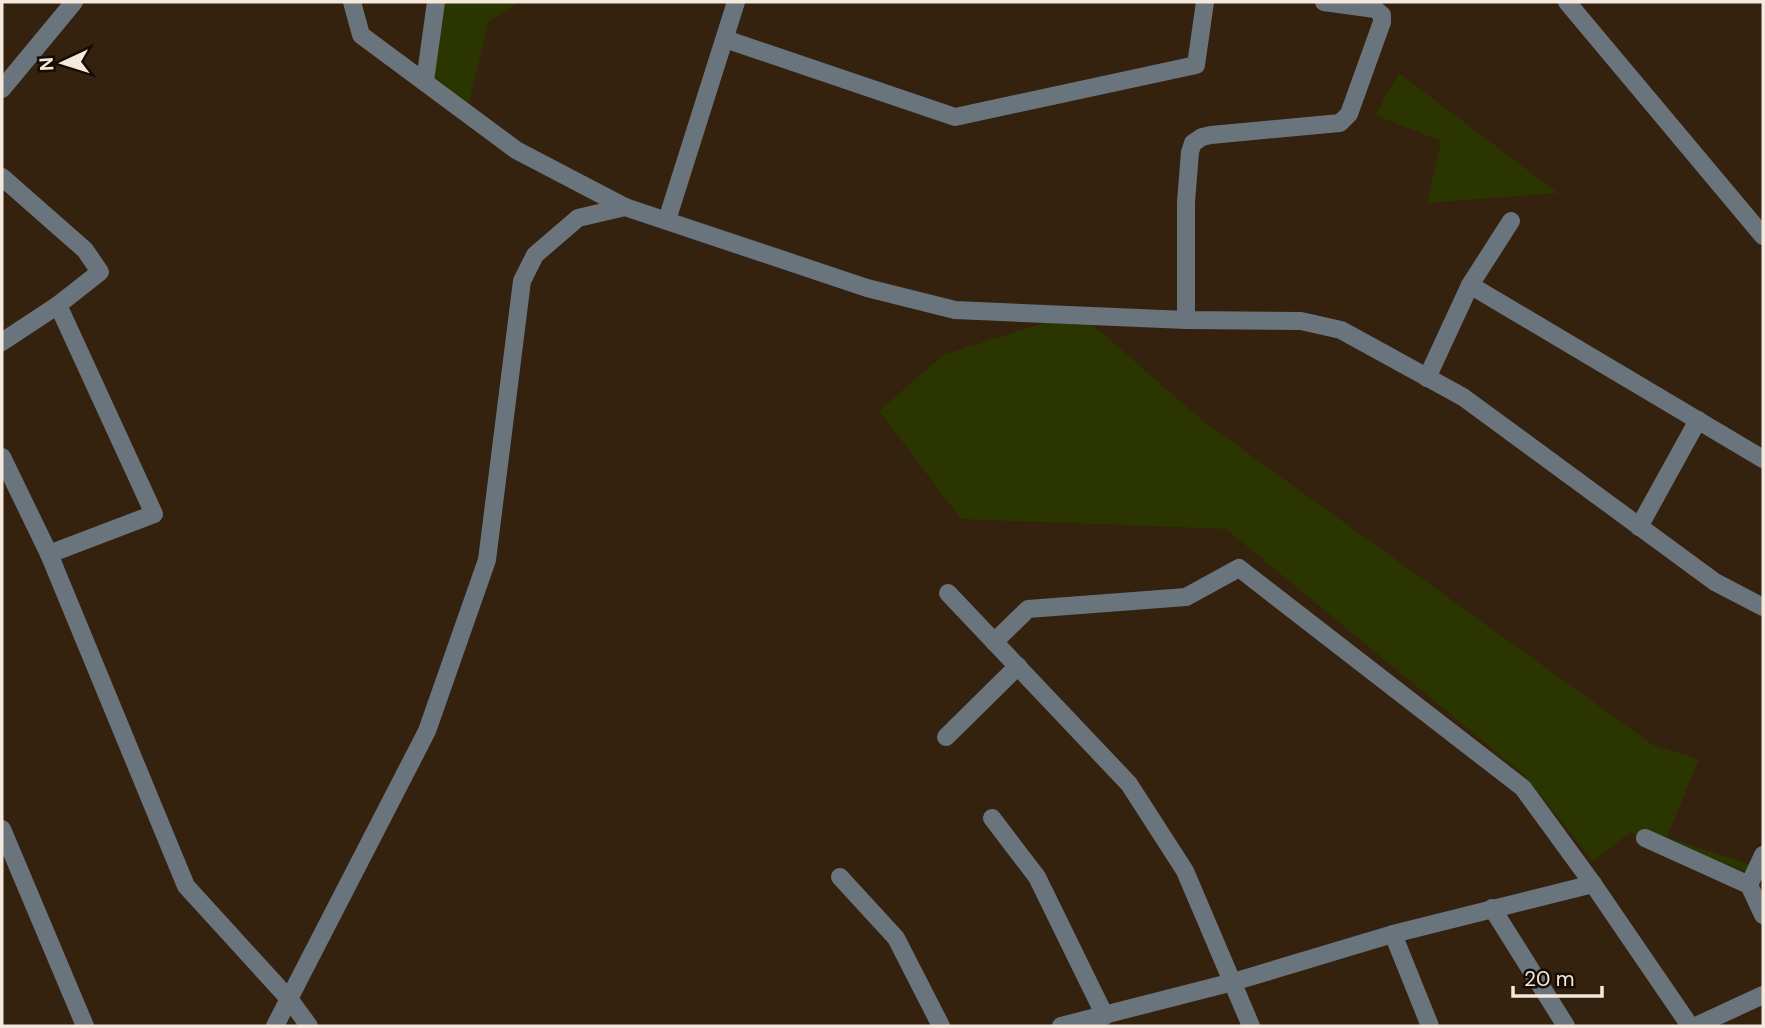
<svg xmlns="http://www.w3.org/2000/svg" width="1765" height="1028" font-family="'DM Sans',sans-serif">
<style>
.green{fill:#2b3500}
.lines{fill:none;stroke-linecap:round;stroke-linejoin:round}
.minor{stroke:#6a747d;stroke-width:18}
</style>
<rect width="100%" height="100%" fill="#34210e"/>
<g class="green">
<path d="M 445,2 L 515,2 L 515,5 L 489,21 L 469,103 L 430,77 Z"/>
<path d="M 1399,73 L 1558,193 L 1427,203 L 1441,141 L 1375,115 Z"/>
<path d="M 1078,312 L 1202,420 L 1653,745 L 1699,759 L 1667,837 L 1763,869 L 1763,877 L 1630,833 L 1593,861 L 1525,776 L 1226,529 L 961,519 L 879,411 L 943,355 Z"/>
</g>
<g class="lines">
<g class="minor">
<path d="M 352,2 L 361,35 L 516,150 L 625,207 L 867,288 L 955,310 L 1186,320 L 1301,321 L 1341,330 L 1463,397 L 1715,582 L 1763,607"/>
<path d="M 1567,2 L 1763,236"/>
<path d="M 725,39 L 955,117 L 1196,65 L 1205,2"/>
<path d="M 425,81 L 436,2"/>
<path d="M 2,89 L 74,2"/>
<path d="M 2,177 L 85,250 L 100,272 L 58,305 L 2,342"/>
<path d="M 667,220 L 736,2"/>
<path d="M 1470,285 L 1763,459"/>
<path d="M 1186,320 L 1186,202 L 1190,152 L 1193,143 L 1202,137 L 1211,135 L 1340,123 L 1349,114 L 1382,22 L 1382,15 L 1375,9 L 1324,2"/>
<path d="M 1427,378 L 1470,285 L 1511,221"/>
<path d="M 2,457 L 49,554 L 186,886 L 290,1000 L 309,1026"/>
<path d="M 1639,527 L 1698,420"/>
<path d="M 49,554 L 154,514 L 58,305"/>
<path d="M 948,593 L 1129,784 L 1185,871 L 1251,1026"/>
<path d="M 994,642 L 1028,609 L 1186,597 L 1239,568 L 1523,788 L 1593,884 L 1690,1026"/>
<path d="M 946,737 L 1018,666"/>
<path d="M 992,818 L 1037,877 L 1105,1016"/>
<path d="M 2,829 L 85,1026"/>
<path d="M 1645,838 L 1749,885 L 1763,855"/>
<path d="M 840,877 L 896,938 L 941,1026"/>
<path d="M 1749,885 L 1763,915"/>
<path d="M 1492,908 L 1566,1026"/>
<path d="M 1393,934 L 1430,1026"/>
<path d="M 275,1026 L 427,731 L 487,560 L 522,281 L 535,255 L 578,218 L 625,207"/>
<path d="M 1061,1026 L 1233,982 L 1393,934 L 1593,884"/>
<path d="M 1696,1026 L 1763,995"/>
</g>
</g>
<rect width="1765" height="1028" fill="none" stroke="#f5e8dc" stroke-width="7"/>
<g transform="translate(63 63) rotate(266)" stroke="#150d05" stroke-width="5" paint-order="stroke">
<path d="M0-5L12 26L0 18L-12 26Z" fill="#f5e8dc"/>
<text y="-10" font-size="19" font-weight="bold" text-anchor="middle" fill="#f5e8dc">N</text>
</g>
<path d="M1513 986v10h89v-10" fill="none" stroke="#f5e8dc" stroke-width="3.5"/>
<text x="1524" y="986" font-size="21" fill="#f5e8dc" stroke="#150d05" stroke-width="5" paint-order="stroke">20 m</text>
</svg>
